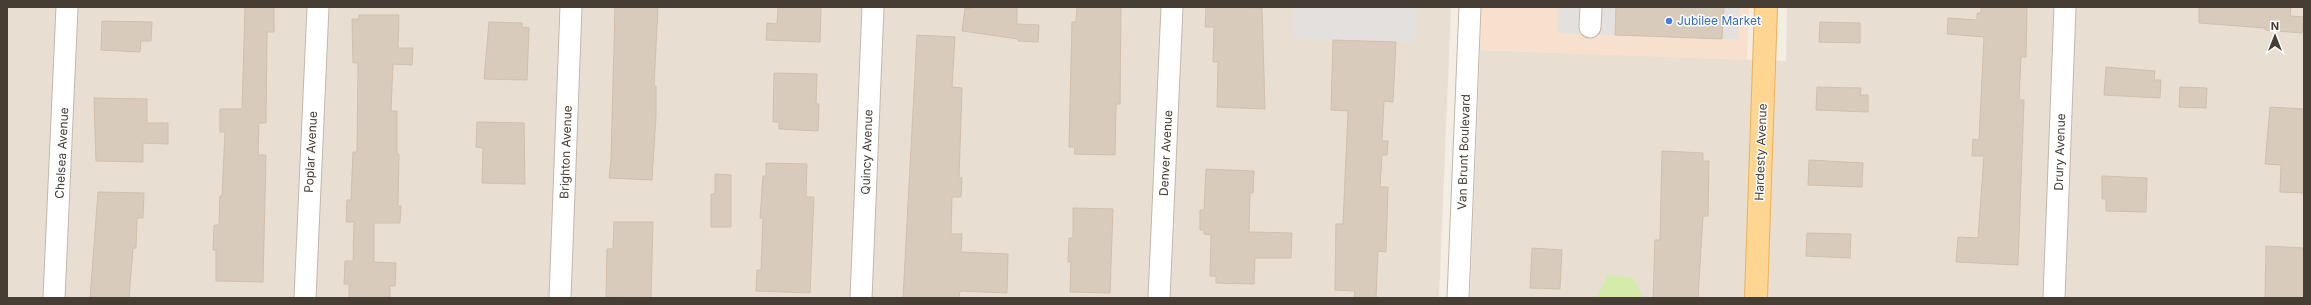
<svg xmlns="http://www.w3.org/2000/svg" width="2311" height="305" font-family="Inter,sans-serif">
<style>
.residential{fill:#e8dfd2}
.commercial{fill:#f7e1ce}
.green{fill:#d4ebaa}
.parking{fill:#e4e0dd}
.building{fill:#d9cbbc;stroke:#d1bfac}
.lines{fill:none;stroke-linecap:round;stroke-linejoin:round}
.minor-casing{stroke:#c2b7a9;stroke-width:23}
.major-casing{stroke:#ebb15b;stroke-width:24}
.minor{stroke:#fff;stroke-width:21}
.major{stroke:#ffd592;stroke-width:22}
.shop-dot{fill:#3f7fe0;stroke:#fff;stroke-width:1.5}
.labels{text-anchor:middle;stroke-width:3;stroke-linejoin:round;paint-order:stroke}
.shop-label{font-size:12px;fill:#366cbe;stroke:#fff;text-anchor:start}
.street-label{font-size:12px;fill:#463d34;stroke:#fff}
</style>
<rect width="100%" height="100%" fill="#f3ede4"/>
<g class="residential">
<path d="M 7,7 L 1451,7 L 1439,298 L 7,298 Z"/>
<path d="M 1787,7 L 2304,7 L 2304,298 L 1470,298 L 1480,50 L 1786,61 Z"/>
</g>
<path class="commercial" d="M 1481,7 L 1749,7 L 1747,60 L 1480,50 Z"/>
<path class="green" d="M 1608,275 L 1633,278 L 1644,298 L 1596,298 Z"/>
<g class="parking">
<path d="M 1294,7 L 1416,7 L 1415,43 L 1293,38 Z"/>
<path d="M 1558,7 L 1616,7 L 1615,35 L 1557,33 Z"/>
<path d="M 1724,7 L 1740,7 L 1738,39 L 1722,39 Z"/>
</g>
<g class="building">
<path d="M 245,7 L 274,7 L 274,32 L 267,32 L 266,123 L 259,123 L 258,155 L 266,155 L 263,282 L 216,281 L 216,250 L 213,250 L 214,225 L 219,225 L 220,196 L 222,196 L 225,132 L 220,132 L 220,109 L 242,109 Z"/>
<path d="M 615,7 L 658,7 L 654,86 L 656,86 L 656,116 L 652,180 L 609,178 L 611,159 Z"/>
<path d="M 778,7 L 821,7 L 820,42 L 766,40 L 767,23 L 777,24 Z"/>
<path d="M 972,7 L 1017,7 L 1017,24 L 1039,25 L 1038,42 L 1018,41 L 1018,39 L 962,31 L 965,8 L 972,9 Z"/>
<path d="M 1077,7 L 1121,7 L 1120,104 L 1116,104 L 1115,155 L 1074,154 L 1075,147 L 1069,147 L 1072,22 L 1076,22 Z"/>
<path d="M 1206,7 L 1262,8 L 1265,109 L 1217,107 L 1218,62 L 1213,62 L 1214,27 L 1205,27 Z"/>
<path d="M 1616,7 L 1724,7 L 1722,39 L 1615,35 Z"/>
<path d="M 1981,7 L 2027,7 L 2026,57 L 2021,57 L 2019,100 L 2024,100 L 2018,265 L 1956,262 L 1958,237 L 1978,238 L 1984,156 L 1972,156 L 1973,139 L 1979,140 L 1984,37 L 1947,34 L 1948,18 L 1977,20 L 1977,13 L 1981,13 Z"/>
<path d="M 2199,7 L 2291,7 L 2290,16 L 2304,17 L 2302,33 L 2265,30 L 2265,28 L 2199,23 Z"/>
<path d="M 359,15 L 399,15 L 398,48 L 413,48 L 412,65 L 393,64 L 391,111 L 397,111 L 397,154 L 399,154 L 398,206 L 401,206 L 400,223 L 374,223 L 374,262 L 396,263 L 395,286 L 390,286 L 390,298 L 349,298 L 349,284 L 344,284 L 345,261 L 353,261 L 354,222 L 346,222 L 347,200 L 351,200 L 353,152 L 357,152 L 358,63 L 353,63 L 352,19 L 359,19 Z"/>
<path d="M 102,21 L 152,22 L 151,41 L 141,41 L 140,52 L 101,50 Z"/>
<path d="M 489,22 L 522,23 L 522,27 L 529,28 L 527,80 L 484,79 Z"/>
<path d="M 1820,22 L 1860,23 L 1860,43 L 1819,42 Z"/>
<path d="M 917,35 L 955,37 L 952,87 L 962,88 L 959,178 L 962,178 L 961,197 L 952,197 L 951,234 L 962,234 L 961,252 L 1008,254 L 1007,293 L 960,291 L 959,298 L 903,298 Z"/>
<path d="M 1333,40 L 1396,42 L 1393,102 L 1384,101 L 1382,141 L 1388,141 L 1387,155 L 1382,155 L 1380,187 L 1388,187 L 1386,252 L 1378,251 L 1376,298 L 1354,298 L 1355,291 L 1335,290 L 1336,224 L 1343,224 L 1348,111 L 1331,110 Z"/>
<path d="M 2106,67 L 2155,71 L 2154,80 L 2161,80 L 2160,98 L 2104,95 Z"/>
<path d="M 774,73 L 817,74 L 816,104 L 819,104 L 818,131 L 779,129 L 779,122 L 773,122 Z"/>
<path d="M 1817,87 L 1861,88 L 1860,95 L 1868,95 L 1868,112 L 1816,110 Z"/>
<path d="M 2180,87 L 2207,88 L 2206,108 L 2179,107 Z"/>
<path d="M 94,98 L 147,99 L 147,123 L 168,123 L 168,144 L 143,143 L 143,162 L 96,161 Z"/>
<path d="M 2270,107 L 2304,109 L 2304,193 L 2280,192 L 2281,165 L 2265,164 Z"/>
<path d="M 477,122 L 524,123 L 525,184 L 482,183 L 483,148 L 476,147 Z"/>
<path d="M 1662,151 L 1703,153 L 1703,161 L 1709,161 L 1708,216 L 1703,216 L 1698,298 L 1653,298 L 1655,240 L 1660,240 Z"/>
<path d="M 1809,160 L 1863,163 L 1862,187 L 1808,185 Z"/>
<path d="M 766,163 L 807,164 L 806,197 L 814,197 L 810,293 L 756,291 L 757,270 L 761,270 L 763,218 L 760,218 L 763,176 L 766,176 Z"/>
<path d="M 1206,169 L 1254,171 L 1253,193 L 1250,193 L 1249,232 L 1292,233 L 1291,258 L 1255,258 L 1254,284 L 1216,283 L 1216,276 L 1210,276 L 1211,235 L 1204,234 L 1204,230 L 1200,230 L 1200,210 L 1204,210 Z"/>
<path d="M 715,174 L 731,175 L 731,227 L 711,227 L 711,194 L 715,194 Z"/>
<path d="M 2102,176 L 2147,178 L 2146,212 L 2106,211 L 2106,199 L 2102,199 Z"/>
<path d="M 98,192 L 144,193 L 143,218 L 137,218 L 136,248 L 133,248 L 129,298 L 90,298 Z"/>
<path d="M 1073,208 L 1113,209 L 1110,293 L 1070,292 L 1071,262 L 1068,262 L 1069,238 L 1073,238 Z"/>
<path d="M 614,222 L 653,222 L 651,298 L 606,297 L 607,249 L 613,249 Z"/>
<path d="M 1807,233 L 1851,234 L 1850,258 L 1806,256 Z"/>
<path d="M 2266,246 L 2304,248 L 2304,298 L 2265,298 Z"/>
<path d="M 1532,248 L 1562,250 L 1560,289 L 1530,288 Z"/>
</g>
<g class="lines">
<defs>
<g id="minor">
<path d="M 1590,27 L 1591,7"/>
<path d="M 54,298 L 67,7"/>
<path d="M 305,298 L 318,7"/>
<path d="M 560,298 L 571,7"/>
<path d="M 861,298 L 873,7"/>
<path d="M 1159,298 L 1172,7"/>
<path d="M 1458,298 L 1470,7"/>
<path d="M 2054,298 L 2065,7"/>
</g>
<path id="major" d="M 1756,298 L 1766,7"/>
</defs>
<use href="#minor" class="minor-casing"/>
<use href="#major" class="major-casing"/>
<use href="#minor" class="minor"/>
<use href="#major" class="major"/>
</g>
<circle class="shop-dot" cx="1669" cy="21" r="4"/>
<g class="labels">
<g class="shop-label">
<text x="1677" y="25">Jubilee Market</text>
</g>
<g class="street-label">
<text transform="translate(311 152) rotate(-87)" y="4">Poplar Avenue</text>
<text transform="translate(566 152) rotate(-88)" y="4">Brighton Avenue</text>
<text transform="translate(867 152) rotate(-88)" y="4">Quincy Avenue</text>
<text transform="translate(1464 152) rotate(-88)" y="4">Van Brunt Boulevard</text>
<text transform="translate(1761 152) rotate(-88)" y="4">Hardesty Avenue</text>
<text transform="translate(2060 152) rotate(-88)" y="4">Drury Avenue</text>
<text transform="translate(62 153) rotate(-87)" y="4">Chelsea Avenue</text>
<text transform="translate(1166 153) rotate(-87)" y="4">Denver Avenue</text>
</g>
</g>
<rect width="2311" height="305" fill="none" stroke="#463d34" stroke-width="16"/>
<g transform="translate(2275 36)" stroke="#ffffff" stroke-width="3" paint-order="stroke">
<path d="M0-3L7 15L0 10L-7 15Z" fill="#463d34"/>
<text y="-6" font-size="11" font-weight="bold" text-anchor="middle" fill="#463d34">N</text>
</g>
</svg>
